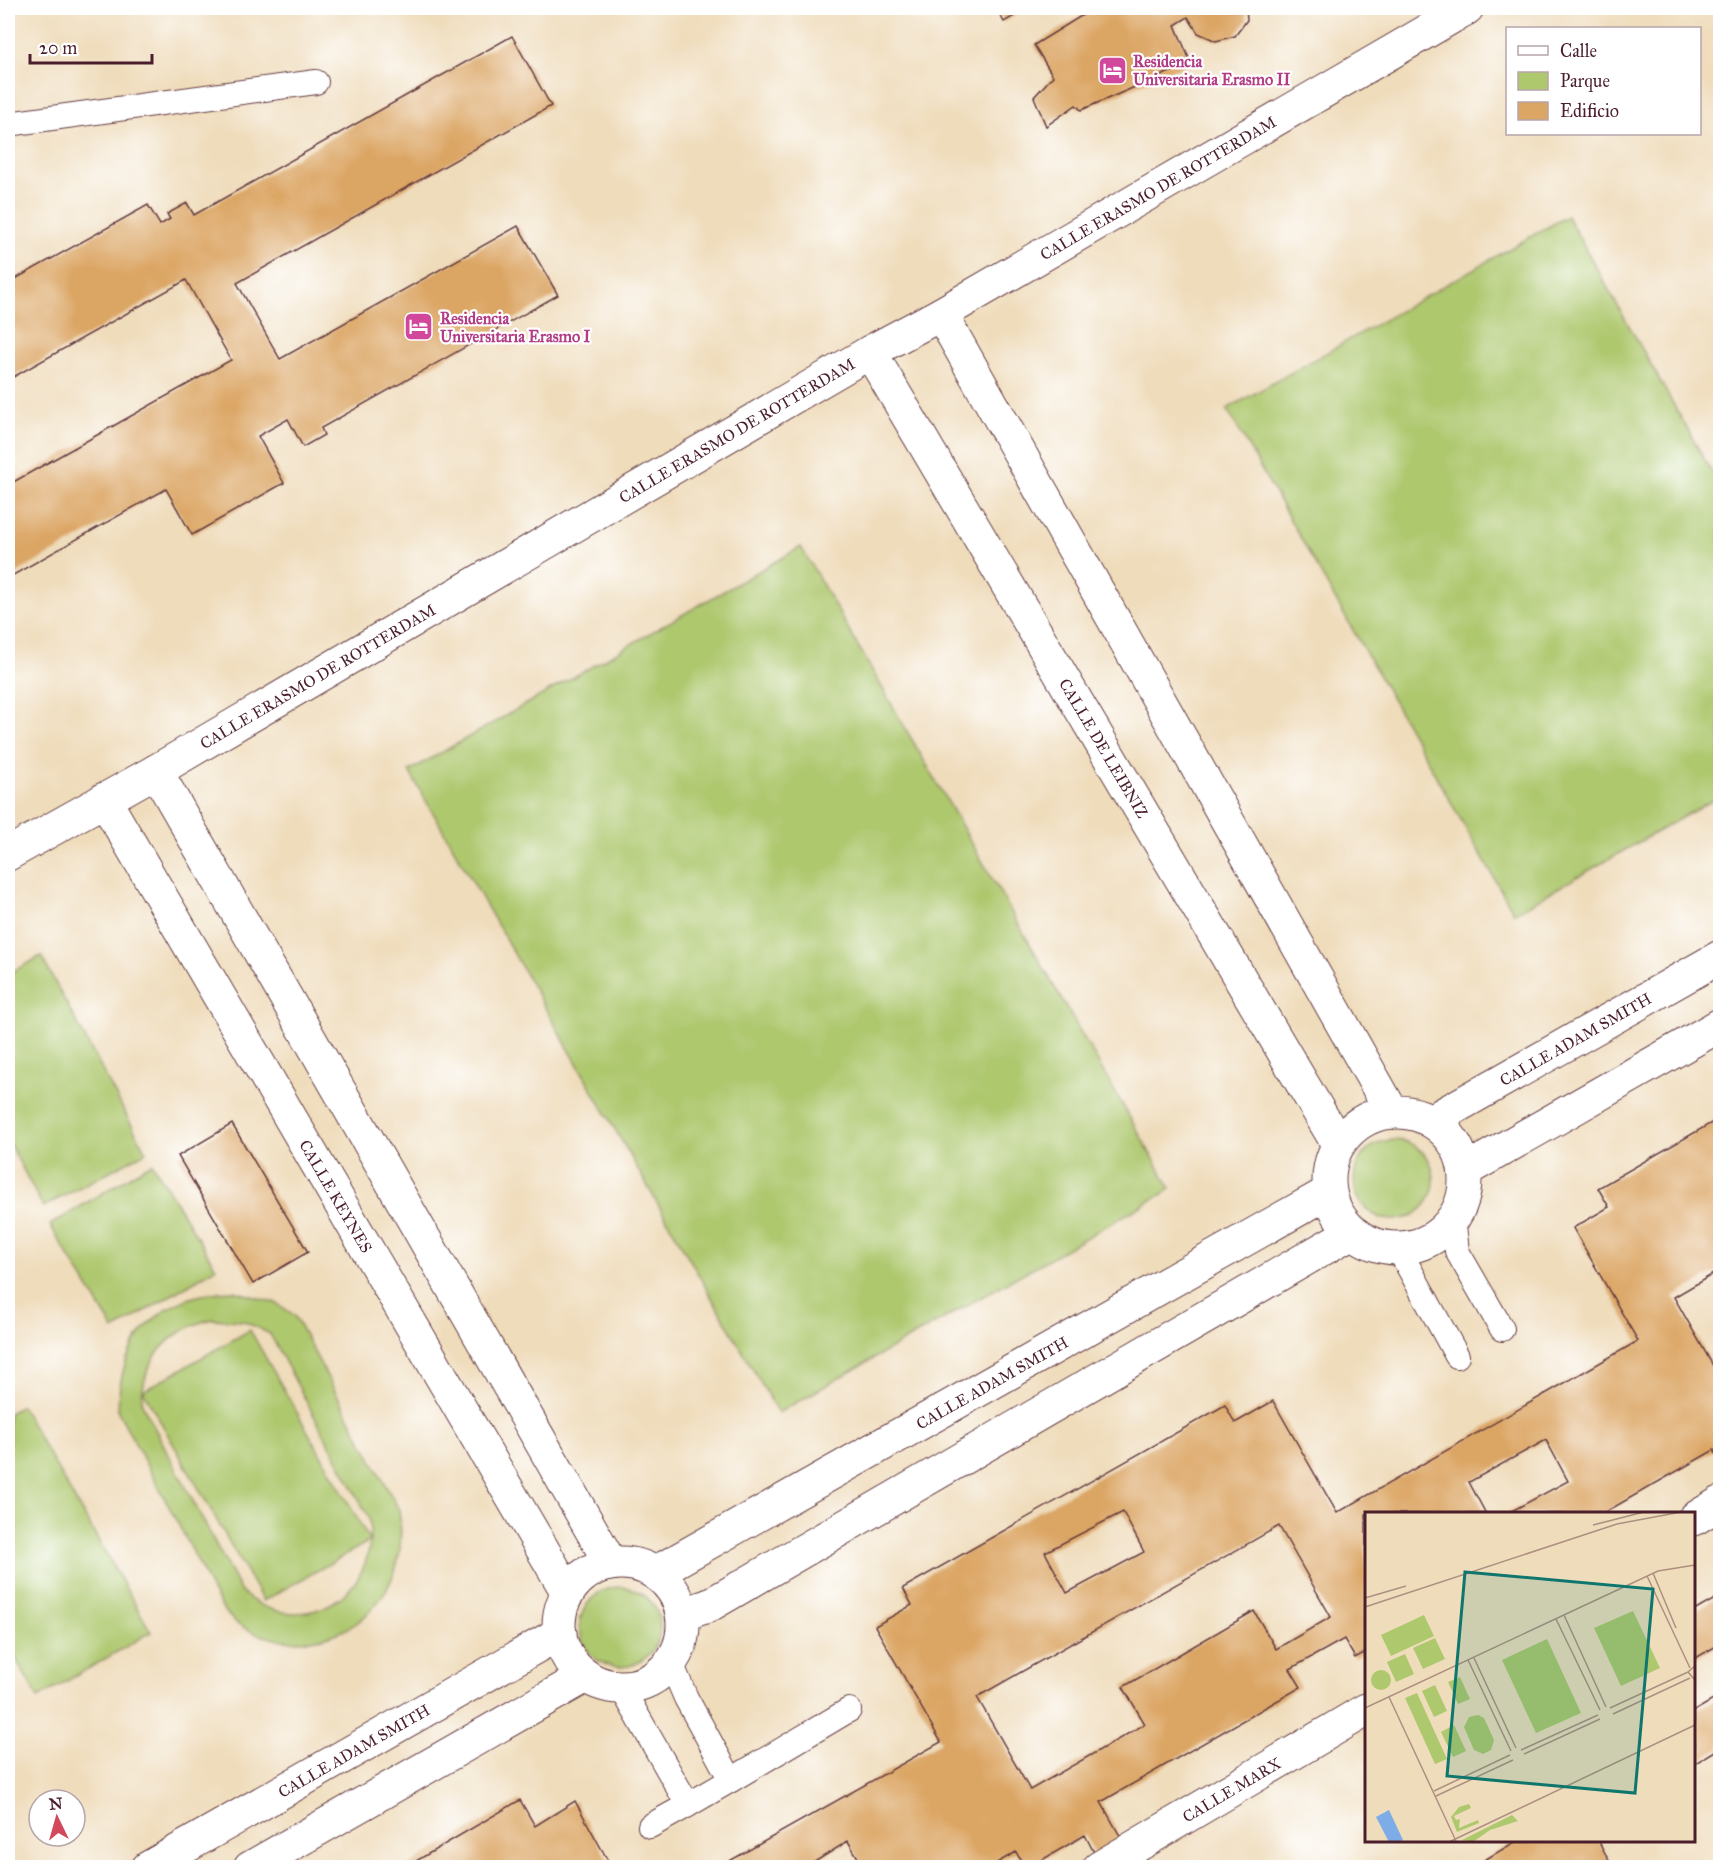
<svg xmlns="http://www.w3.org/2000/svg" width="1728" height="1875" font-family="'IM FELL Great Primer',serif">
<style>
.green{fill:#aec86e;stroke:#7c744c;stroke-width:1.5;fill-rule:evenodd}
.building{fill:#dba564;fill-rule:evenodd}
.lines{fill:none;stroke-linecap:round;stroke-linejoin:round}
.service-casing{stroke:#633b41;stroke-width:26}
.minor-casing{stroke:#633b41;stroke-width:35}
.service{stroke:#fff;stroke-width:24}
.minor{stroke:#fff;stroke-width:33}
.labels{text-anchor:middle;stroke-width:4.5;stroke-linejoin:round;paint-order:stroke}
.hotel-label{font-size:16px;font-weight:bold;fill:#b23c85;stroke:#fff;text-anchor:start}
.street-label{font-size:16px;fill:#4a1f2b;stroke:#fff}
.inset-road{fill:none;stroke:#ad9081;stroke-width:1.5}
.view{fill:#0f766e;fill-opacity:0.15;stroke:#0f766e;stroke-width:3}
.inset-edge{fill:none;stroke:#4a1f2b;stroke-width:3}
</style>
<rect width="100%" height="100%" fill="#fff"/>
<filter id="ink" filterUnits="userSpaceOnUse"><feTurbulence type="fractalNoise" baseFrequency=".0167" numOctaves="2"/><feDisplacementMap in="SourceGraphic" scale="12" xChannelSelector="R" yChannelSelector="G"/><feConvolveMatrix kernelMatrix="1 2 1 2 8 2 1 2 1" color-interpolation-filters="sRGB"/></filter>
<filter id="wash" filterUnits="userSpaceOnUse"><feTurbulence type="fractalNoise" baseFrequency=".008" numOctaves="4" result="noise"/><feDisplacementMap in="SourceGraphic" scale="24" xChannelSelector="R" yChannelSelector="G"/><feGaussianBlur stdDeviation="1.35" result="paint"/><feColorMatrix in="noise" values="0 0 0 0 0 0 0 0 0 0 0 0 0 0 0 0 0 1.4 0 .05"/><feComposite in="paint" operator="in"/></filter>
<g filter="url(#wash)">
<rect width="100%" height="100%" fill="#efdcbb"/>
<g class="green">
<path d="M 1567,216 L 1720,487 L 1720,796 L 1514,913 L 1227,409 Z"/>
<path d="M 801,547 L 1171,1189 L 778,1413 L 409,771 Z"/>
<path d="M 41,956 L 146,1152 L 43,1207 L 8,1141 L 8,974 Z"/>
<circle cx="1394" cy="1180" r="40"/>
<path d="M 152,1163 L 216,1268 L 114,1330 L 50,1225 Z"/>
<path d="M 234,1291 L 276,1303 L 294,1315 L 399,1510 C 405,1553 396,1587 364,1617 C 328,1650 254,1650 223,1609 C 210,1591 201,1567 191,1548 C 166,1502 142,1456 118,1411 C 119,1338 160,1293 234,1291 ZM 212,1319 L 244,1321 L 270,1334 L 369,1518 C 381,1595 302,1643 241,1592 L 142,1404 C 142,1359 169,1330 212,1319 Z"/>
<path d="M 250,1330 L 370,1541 L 263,1601 L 143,1391 Z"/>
<path d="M 21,1406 L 151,1632 L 38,1698 L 8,1645 L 8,1414 Z"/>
<circle cx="620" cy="1627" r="40"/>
</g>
<g id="blocks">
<g class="building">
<path d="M 996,8 L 1028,8 L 1004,22 Z"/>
<path d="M 1094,8 L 1246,8 L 1247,20 L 1235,36 L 1216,41 L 1198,33 L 1188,17 L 1175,25 L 1191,63 L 1081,110 L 1076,105 L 1046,126 L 1034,97 L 1053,76 L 1034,45 Z"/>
<path d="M 512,36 L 551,106 L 237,283 L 280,359 L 518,226 L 558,295 L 321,428 L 324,435 L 303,447 L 288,419 L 258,436 L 284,483 L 192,535 L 166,489 L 8,578 L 8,485 L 231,360 L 186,280 L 8,380 L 8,283 L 148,205 L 160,225 L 170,219 L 167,214 L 187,203 L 194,215 Z"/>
<path d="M 1720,1118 L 1720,1270 L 1674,1297 L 1720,1378 L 1720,1462 L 1714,1450 L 1602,1514 L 1506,1514 L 1568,1481 L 1546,1440 L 1469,1482 L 1486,1514 L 1366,1514 L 1366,1652 L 1355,1658 L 1344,1639 L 1290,1669 L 1301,1687 L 1101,1802 L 1138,1868 L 1102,1868 L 1085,1835 L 1028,1868 L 1025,1868 L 1016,1852 L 988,1868 L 864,1868 L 848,1841 L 805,1868 L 717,1868 L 941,1742 L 875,1626 L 912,1605 L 903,1588 L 1225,1405 L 1235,1423 L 1273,1401 L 1337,1513 L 1638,1341 L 1573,1228 L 1609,1207 L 1598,1188 ZM 1123,1512 L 1144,1552 L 1067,1593 L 1045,1552 ZM 1279,1526 L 1331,1617 L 1276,1649 L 1254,1611 L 1123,1687 L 1145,1724 L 1030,1790 L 977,1697 Z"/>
<path d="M 232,1124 L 308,1252 L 253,1284 L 178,1156 Z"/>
<path d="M 1720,1596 L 1720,1644 L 1694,1659 L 1694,1611 Z"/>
<path d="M 1720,1696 L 1720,1748 L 1694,1764 L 1694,1711 Z"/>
<path d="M 520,1800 L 535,1826 L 575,1801 L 612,1868 L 404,1868 Z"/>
<path d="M 1518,1840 L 1598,1840 L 1613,1868 L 1471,1868 Z"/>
</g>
</g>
</g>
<g filter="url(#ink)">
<use href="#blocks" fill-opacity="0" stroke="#633b41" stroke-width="1.5"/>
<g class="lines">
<defs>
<g id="service">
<path d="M 8,124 L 316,82"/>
<path d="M 1453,1218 L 1457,1251 L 1502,1329"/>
<path d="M 1398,1248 L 1457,1356"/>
<path d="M 621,1687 L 688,1805 L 731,1780 L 686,1698 L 671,1663"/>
<path d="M 731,1780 L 849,1710"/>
<path d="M 650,1826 L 688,1805"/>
</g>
<g id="minor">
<path d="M 941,314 L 1392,1112"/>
<path id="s1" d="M 870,352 L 1338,1144"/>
<path d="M 156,771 L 611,1564"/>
<path id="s2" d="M 104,799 L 568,1593"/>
<path id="s3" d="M 8,854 L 156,771 L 870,352 L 941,314 L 1467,8"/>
<circle cx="1397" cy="1180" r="68"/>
<path id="s4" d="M 1431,1121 L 1720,957"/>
<path d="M 1466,1170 L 1720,1025"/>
<path d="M 1694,1519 L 1720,1503"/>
<circle cx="621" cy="1625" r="62"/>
<path id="s5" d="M 655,1573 L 1329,1192"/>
<path d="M 683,1614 L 708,1606 L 1352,1232"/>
<path id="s6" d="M 148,1868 L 560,1633"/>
<path d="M 250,1868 L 586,1676"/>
<path id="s7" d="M 1099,1868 L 1366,1710"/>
</g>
</defs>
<use href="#service" class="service-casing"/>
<use href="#minor" class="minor-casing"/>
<use href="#service" class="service"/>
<use href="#minor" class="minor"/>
</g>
</g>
<defs>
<symbol id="hotel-square" viewBox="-11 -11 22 22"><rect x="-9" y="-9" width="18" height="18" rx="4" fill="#d1479c" stroke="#fff"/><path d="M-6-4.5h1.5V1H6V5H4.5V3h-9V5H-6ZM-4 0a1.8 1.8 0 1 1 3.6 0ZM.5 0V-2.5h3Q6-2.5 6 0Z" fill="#fff"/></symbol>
</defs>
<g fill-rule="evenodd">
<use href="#hotel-square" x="1096" y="54" width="33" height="33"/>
<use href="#hotel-square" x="402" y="310" width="33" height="33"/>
</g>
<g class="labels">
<g class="hotel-label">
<text x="1133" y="67">Residencia<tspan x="1133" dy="18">Universitaria Erasmo II</tspan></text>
<text x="440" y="324">Residencia<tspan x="440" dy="18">Universitaria Erasmo I</tspan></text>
</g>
<g class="street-label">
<text dy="6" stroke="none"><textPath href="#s3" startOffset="1329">CALLE ERASMO DE ROTTERDAM</textPath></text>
<text dy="6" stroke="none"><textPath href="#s3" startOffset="843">CALLE ERASMO DE ROTTERDAM</textPath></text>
<text dy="6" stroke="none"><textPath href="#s3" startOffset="357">CALLE ERASMO DE ROTTERDAM</textPath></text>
<text dy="6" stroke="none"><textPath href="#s1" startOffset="460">CALLE DE LEIBNIZ</textPath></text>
<text dy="6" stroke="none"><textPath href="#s4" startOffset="166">CALLE ADAM SMITH</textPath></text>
<text dy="6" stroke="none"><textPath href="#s2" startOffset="460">CALLE KEYNES</textPath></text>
<text dy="6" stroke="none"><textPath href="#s5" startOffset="387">CALLE ADAM SMITH</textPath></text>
<text dy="6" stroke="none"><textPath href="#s6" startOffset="237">CALLE ADAM SMITH</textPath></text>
<text dy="6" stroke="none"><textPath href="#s7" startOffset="154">CALLE MARX</textPath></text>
</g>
</g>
<g transform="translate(1365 1512)">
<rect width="330" height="330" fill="#efdcbb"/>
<path d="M 268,99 L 295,156 L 256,174 L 229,116 ZM 59,103 L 69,124 L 26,144 L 16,123 ZM 70,126 L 80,147 L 58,157 L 48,136 ZM 182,127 L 216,201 L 171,221 L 137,148 ZM 40,142 L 49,162 L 31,170 L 22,150 ZM6 168a10 10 0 1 1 20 0a10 10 0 1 1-20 0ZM 95,165 L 105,187 L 93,192 L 83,170 ZM 70,173 L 82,199 L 69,205 L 57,179 ZM 52,181 L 82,247 L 70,252 L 40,186 ZM 113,203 L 119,206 L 129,228 L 126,238 L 118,242 L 109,238 L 99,215 L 104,205 ZM 89,213 L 101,239 L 88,245 L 76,220 ZM 104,292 L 106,296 L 89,304 L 91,308 L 95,307 L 94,316 L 113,308 L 114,311 L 92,320 L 86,305 L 94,295 ZM 147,303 L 153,309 L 125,318 L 108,330 L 97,328 Z" fill="#aec86e"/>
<path d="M 24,298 L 38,328 L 34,330 L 24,330 L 11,305 Z" fill="#7eace7"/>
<path class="inset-road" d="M 228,13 L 279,0M 288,61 L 311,116M 282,64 L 325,156M 0,86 L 41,74M 0,95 L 252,12 L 316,0M 199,103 L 241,195M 191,107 L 235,198M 109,146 L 151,236M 103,148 L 146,239M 330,154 L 323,160 L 330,168M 24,185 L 91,329M 0,196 L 293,59 L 330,53M 245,196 L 323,160M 248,202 L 325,166M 156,238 L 233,203M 159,242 L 235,207M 69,279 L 145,243M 71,284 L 148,248M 84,330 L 330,213"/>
<path class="view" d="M 100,60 L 288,77 L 270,281 L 82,264 Z"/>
<rect width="330" height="330" class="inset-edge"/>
</g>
<rect width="1728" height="1875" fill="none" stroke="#fff" stroke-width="30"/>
<rect x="1506" y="27" width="195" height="108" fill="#ffffff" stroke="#b7a5aa" stroke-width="1.5"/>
<rect x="1518" y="46" width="30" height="9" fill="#ffffff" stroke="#b7a5aa" stroke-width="1.5"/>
<text x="1560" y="57" font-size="18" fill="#4a1f2b">Calle</text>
<rect x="1518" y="72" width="30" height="18" fill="#aec86e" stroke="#b7a5aa" stroke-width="1.5"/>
<text x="1560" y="87" font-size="18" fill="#4a1f2b">Parque</text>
<rect x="1518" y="102" width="30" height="18" fill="#dba564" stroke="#b7a5aa" stroke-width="1.5"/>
<text x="1560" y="117" font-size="18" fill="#4a1f2b">Edificio</text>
<g transform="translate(57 1818) rotate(355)"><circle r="28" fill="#ffffff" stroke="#b7a5aa" stroke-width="1.5"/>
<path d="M0-4.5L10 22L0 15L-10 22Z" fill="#d1495b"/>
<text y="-9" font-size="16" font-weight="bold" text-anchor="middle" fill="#4a1f2b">N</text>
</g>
<path d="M30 54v9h122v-9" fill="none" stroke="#4a1f2b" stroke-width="3"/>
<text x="39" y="54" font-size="18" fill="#4a1f2b" stroke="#ffffff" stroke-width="4.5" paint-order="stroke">20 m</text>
</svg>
